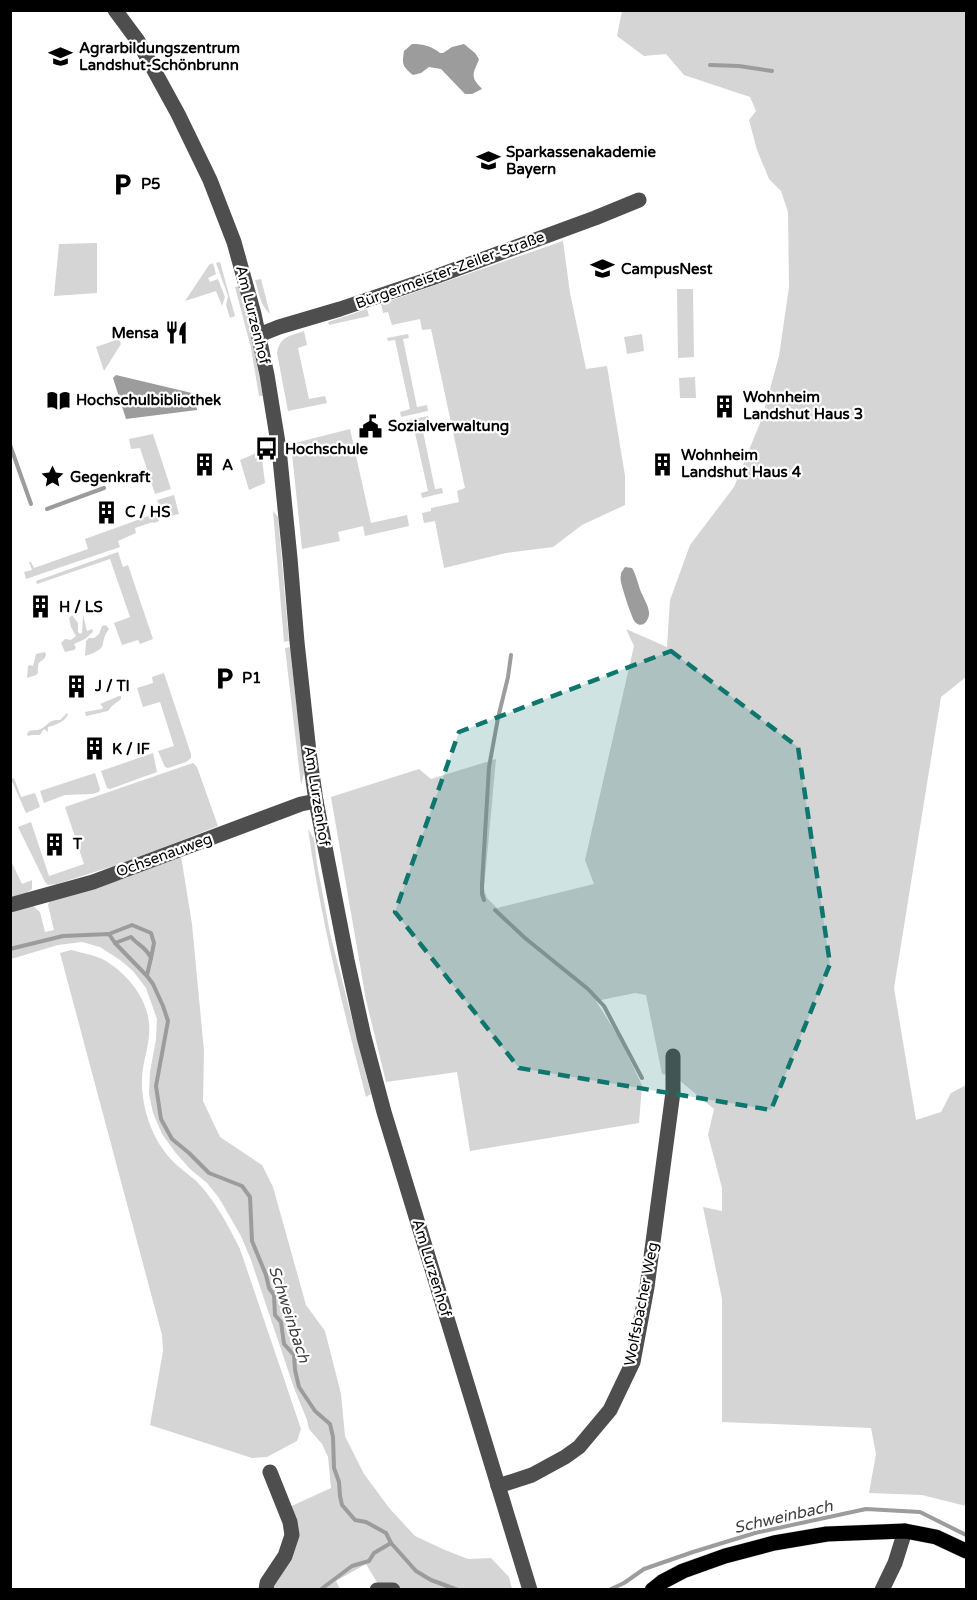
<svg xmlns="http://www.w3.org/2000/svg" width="977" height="1600" font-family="'Varela Round',sans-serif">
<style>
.green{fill:#d5d5d5}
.water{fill:#9c9c9c}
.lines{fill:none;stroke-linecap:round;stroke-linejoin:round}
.stream{stroke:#9c9c9c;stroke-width:4}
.major-casing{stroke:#dbdbdb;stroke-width:16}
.minor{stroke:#4e4e4e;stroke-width:15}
.major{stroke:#000;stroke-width:15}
.marked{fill:#0f766e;fill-opacity:0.2;stroke:#0f766e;stroke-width:4.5;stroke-dasharray:12 8;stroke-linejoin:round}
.labels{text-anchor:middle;stroke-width:4.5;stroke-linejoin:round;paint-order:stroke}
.poi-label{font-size:15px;font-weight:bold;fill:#000;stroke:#fff;text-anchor:start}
.street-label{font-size:15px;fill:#000;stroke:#fff}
.water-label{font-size:16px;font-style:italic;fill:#3d3d3d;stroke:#fff}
</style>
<rect width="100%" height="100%" fill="#fff"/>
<g class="green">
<path d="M 622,11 L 966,11 L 966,677 L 941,697 L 894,988 L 916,1120 L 941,1112 L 951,1093 L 966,1085 L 966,1506 L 922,1495 L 869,1493 L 876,1454 L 871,1428 L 722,1422 L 722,1299 L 703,1207 L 722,1211 L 722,1188 L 708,1135 L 714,1109 L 679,1080 L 678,1077 L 662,1074 L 646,995 L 635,993 L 596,1001 L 618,1036 L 642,1085 L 639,1123 L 470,1151 L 457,1072 L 386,1082 L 366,1000 L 331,797 L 419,769 L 431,779 L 496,759 L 484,889 L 487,898 L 497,908 L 594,884 L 585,860 L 634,646 L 626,629 L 667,647 L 670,600 L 690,545 L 734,487 L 762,418 L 779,356 L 789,287 L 788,212 L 781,191 L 769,179 L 757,150 L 749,120 L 756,111 L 750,97 L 684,75 L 666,54 L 644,56 L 617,36 Z"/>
<path d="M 563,241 L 570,293 L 586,369 L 607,366 L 625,476 L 625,505 L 582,525 L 553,547 L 506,553 L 444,568 L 435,521 L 424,523 L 422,513 L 431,511 L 431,508 L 459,502 L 457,491 L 465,488 L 431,329 L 422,330 L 420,319 L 392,325 L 388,312 L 383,313 L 381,304 Z"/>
<path d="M 97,243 L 97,293 L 54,296 L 59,244 Z"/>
<path d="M 220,262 L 235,316 L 230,318 L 226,305 L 228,296 L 216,263 Z"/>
<path d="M 213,263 L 216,274 L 208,278 L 210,282 L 218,279 L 225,297 L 222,306 L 216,291 L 185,301 L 209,265 Z"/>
<path d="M 261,279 L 270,314 C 260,305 259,293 255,280 Z"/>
<path d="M 239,286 L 250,329 L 263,396 L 259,396 L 251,348 L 235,287 Z"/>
<path d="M 693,289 L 694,357 L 678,358 L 677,289 Z"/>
<path d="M 367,309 L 369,316 L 329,325 L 328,322 Z"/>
<path d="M 304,331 L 307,345 L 298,348 L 309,399 L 325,396 L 327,403 L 288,411 L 277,353 C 280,336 290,336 304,331 Z"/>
<path d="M 408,334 L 409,338 L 403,339 L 417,407 L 427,405 L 428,411 L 401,417 L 400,412 L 410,409 L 395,340 L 388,341 L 387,338 Z"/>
<path d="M 642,334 L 644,351 L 627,354 L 624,337 Z"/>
<path d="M 119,339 L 121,344 L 104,371 L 96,347 Z"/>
<path d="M 695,377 L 696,398 L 680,398 L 679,378 Z"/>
<path d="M 428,416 L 429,419 L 421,422 L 435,489 L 442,488 L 443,493 L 422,498 L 421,493 L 428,491 L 413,424 L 404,425 L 403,421 Z"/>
<path d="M 350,429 L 371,523 L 407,515 L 409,526 L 365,536 L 363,526 L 338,532 L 340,541 L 302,549 L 291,444 Z"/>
<path d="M 153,434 L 171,489 L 155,494 L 140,448 L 131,449 L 129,439 Z"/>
<path d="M 261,451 L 265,483 L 249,490 L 240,460 Z"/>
<path d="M 174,495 L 179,514 L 163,518 L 157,500 Z"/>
<path d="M 273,511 L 278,517 L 289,641 L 284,642 Z"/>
<path d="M 157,513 L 159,521 L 154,523 L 153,522 L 135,528 L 136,533 L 118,541 L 120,547 L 26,579 L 24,572 L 32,570 L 29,562 L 31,562 L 34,568 L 88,549 L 85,539 Z"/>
<path d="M 118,552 L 123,567 L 128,565 L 153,639 L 140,644 L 138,640 L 122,645 L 114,623 L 130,617 L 110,559 L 37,584 L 36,581 Z"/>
<path d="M 72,615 L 78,623 L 78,632 L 80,634 L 82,633 L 83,615 L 87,631 L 92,629 L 93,632 L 85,639 L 74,644 L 76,648 L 74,650 L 65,652 L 61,643 L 65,639 L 71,640 L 76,636 L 71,627 L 69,618 Z"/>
<path d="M 106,625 L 109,629 C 97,645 112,647 85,656 L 86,641 L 89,638 L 94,638 L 99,634 L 102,626 Z"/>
<path d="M 290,647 L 304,773 L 301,785 L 285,648 Z"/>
<path d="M 45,652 L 46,655 C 43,664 37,657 38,673 L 36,675 L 27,678 L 28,666 L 30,665 L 33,666 L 36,654 Z"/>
<path d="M 164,673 L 191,754 L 191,758 L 186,762 L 168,768 L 165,767 L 158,751 L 174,746 L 160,702 L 143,707 L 137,688 L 153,683 L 152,677 Z"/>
<path d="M 119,696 L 121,696 L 121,699 L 112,706 L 108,711 L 86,716 L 85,712 L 102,709 L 103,707 L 100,704 Z"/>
<path d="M 67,713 L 68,714 C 65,722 56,725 48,727 L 48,732 L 44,729 L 40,735 L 32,735 L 28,736 L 27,734 L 29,731 C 32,730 35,730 38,730 C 48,727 47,719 60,720 Z"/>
<path d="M 153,753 L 157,772 L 110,789 L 107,788 L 101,771 Z"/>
<path d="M 193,763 L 197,767 L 218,826 L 129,861 L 57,884 L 48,885 L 45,882 L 18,827 L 31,822 L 49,876 L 84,864 L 65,807 Z"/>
<path d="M 95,773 L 100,789 L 99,792 L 92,794 L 65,795 L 44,803 L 40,791 Z"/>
<path d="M 14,778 L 21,797 L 35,793 L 40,807 L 26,813 L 11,779 Z"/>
<path d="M 308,829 L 314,839 L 317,864 L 330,933 L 371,1094 L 366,1097 C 343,1008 321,920 308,829 Z"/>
<path d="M 181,856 L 192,924 L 204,1051 L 203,1101 L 220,1137 L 262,1165 L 273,1187 L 306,1305 L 325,1331 L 341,1394 L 345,1436 L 364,1474 L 390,1509 L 415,1536 L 445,1550 L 468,1559 L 491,1558 L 509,1577 L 512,1589 L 393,1589 L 378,1584 L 366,1564 L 336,1581 L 340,1589 L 266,1589 L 285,1556 L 285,1509 L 331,1488 L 328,1457 L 322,1444 L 309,1429 L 307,1420 L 294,1388 L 251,1260 L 241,1236 L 219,1198 L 207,1183 L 190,1169 L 175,1152 L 162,1134 L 153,1113 L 149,1094 L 150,1072 L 156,1039 L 157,1019 L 146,988 L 133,971 L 120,960 L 100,947 L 82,942 L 58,945 L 11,959 L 11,911 L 32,905 L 40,912 L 45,932 L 54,930 L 48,905 L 50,900 L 126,878 Z"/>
<path d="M 10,859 L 22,884 L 32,880 L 32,889 L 26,893 L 11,897 Z"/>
<path d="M 71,950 C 82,953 96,955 106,961 C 127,974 147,998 149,1023 C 151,1042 143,1059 142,1078 C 141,1098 147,1122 157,1140 C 163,1151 173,1163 184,1171 C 188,1175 194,1178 198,1183 C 216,1202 228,1225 240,1249 L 301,1429 L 297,1441 L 267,1457 L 252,1458 L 150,1425 L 163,1351 L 162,1335 L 60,953 Z"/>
</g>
<g class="water">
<path d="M 412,44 C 424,44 431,46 440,53 L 443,53 L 452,47 L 464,44 L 475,53 L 479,59 C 477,66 470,74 476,82 C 477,84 480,86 482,89 L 472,94 L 465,94 L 441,69 L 429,67 L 421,73 L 413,75 C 402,66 402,64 404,51 Z"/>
<path d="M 116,375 L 196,394 L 197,410 L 126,419 L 113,378 Z"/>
<path d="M 625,567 L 632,568 C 637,576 638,586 642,594 C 645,601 648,605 649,612 C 650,619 643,630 635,622 C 632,619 622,588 621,582 C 620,579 621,576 621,573 Z"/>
</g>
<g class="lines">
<g class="stream">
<path d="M 710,65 L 739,66 L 772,71"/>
<path d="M 10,445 L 31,504"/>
<path d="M 47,509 L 104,488"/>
<path d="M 484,900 L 482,894 L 482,884 L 489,767 L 498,718 L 508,677 L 511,655"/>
<path d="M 495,910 L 525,938 L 588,989 L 604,1006 L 642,1078"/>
<path d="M 109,934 L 132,925 L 151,933 L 154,943 L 151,958"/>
<path d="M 115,943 L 131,937 C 140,947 145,946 151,958 L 147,975"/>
<path d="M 10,949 L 63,936 L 109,934 L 115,943 L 147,976 L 153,984 L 163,1006 L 168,1021 L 156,1086 L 161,1119 L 172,1139 L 189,1153 L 209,1173 L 242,1186 L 250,1197 L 252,1241 L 266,1275 L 269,1288 L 274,1295 L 275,1315 L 281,1322 L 284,1344 L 294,1355 L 295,1370 L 299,1387 L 315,1411 L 330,1424 L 333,1437 L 334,1468 L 339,1482 L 340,1496 L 342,1505 L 355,1520 L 366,1522 L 386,1533 L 391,1543 L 416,1571 L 431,1580 L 458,1590"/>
<path d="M 320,1590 L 352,1566 L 369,1561 L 374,1553 L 391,1543"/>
<path d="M 609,1590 L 624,1583 L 644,1569 L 693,1552 L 755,1533 L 866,1509 L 920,1512 L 966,1535"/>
</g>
<defs>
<path id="major" d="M 652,1590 L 662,1582 L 683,1571 L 725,1556 L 774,1543 L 827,1534 L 905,1531 L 936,1537 L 966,1551"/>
</defs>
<use href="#major" class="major-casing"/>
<g class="minor">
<path d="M 115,10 L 138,41 L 178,114 L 210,180 L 234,242 L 254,314 L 267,375 L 279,449 L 290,558 L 297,642 L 309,752 L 316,801 L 347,960 L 364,1037 L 384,1112 L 530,1590"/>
<path d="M 259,335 L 279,327 L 340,309 L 432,278 L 595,218 L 639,200"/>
<path d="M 10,905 L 93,882 L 301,804 L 316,801"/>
<path d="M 498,1486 L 532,1475 L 565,1457 L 579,1447 L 610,1410 L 633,1362 L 647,1287 L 673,1092 L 673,1056"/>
<path d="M 266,1590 L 267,1583 L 285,1556 L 292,1535 L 290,1522 L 270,1472"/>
<path d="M 377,1590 L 393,1590"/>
<path d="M 882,1590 L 895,1563 L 905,1531"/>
</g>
<use href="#major" class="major"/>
</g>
<path class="marked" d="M 671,651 L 798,747 L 830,964 L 771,1110 L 519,1068 L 395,912 L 459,732 Z"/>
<defs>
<symbol id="university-bare" viewBox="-9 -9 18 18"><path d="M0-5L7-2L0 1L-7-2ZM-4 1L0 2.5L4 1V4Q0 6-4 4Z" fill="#000" stroke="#fff" stroke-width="2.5" paint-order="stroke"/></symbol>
<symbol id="parking-bare" viewBox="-9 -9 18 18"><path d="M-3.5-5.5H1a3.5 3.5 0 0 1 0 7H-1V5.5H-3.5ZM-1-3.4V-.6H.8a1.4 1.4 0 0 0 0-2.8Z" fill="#000" stroke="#fff" stroke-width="2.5" paint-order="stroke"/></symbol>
<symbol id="school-bare" viewBox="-9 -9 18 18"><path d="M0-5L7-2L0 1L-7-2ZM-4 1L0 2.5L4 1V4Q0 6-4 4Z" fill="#000" stroke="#fff" stroke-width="2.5" paint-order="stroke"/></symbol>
<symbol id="restaurant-bare" viewBox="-9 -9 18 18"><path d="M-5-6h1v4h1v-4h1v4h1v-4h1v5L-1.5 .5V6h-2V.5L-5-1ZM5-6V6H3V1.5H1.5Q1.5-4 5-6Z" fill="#000" stroke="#fff" stroke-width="2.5" paint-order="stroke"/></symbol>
<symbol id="library-bare" viewBox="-9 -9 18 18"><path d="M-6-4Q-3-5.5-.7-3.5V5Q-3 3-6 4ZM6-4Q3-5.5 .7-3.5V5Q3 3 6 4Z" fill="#000" stroke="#fff" stroke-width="2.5" paint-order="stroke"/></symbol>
<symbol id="building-bare" viewBox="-9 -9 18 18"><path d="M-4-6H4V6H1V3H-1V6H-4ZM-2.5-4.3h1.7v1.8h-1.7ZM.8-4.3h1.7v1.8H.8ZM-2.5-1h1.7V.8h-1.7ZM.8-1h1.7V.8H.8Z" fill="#000" stroke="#fff" stroke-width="2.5" paint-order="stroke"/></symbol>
<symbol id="civic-bare" viewBox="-9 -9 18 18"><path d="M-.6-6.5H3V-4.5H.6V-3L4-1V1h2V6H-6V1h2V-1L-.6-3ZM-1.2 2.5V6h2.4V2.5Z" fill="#000" stroke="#fff" stroke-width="2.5" paint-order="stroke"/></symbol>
<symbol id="bus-bare" viewBox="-9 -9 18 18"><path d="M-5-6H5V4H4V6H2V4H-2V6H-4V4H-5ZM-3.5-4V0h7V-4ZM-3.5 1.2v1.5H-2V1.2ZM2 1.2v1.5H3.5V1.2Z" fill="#000" stroke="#fff" stroke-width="2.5" paint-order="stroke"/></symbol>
<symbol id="sight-bare" viewBox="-9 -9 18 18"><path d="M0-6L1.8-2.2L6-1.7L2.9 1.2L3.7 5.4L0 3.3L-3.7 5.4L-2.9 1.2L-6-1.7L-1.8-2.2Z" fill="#000" stroke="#fff" stroke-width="2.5" paint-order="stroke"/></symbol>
</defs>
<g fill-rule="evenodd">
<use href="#university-bare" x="44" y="40" width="33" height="33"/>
<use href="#university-bare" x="472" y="144" width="33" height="33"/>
<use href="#parking-bare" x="106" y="168" width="33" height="33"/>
<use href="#school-bare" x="586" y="252" width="33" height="33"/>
<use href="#restaurant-bare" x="160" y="316" width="33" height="33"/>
<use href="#library-bare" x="42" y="384" width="33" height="33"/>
<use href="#building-bare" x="708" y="390" width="33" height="33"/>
<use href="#civic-bare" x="354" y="410" width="33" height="33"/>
<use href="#bus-bare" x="250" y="432" width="33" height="33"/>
<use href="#building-bare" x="646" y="448" width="33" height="33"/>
<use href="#building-bare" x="188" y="448" width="33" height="33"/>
<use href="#sight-bare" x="36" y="460" width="33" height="33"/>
<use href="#building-bare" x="90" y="496" width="33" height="33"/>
<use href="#building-bare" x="24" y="590" width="33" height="33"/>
<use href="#parking-bare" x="208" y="662" width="33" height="33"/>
<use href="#building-bare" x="60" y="670" width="33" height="33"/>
<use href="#building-bare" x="78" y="732" width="33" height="33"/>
<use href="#building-bare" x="38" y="828" width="33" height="33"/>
</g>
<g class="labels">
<g class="poi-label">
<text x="79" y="53">Agrarbildungszentrum<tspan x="79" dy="17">Landshut-Schönbrunn</tspan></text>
<text x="506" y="157">Sparkassenakademie<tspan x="506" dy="17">Bayern</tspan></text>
<text x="141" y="189">P5</text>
<text x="621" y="274">CampusNest</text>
<text x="159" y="338" text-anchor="end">Mensa</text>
<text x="743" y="402">Wohnheim<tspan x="743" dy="17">Landshut Haus 3</tspan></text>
<text x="76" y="405">Hochschulbibliothek</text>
<text x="388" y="431">Sozialverwaltung</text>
<text x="285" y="454">Hochschule</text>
<text x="681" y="460">Wohnheim<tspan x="681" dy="17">Landshut Haus 4</tspan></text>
<text x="222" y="470">A</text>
<text x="70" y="482">Gegenkraft</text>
<text x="125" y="517">C / HS</text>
<text x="59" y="612">H / LS</text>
<text x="242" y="683">P1</text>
<text x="95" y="691">J / TI</text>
<text x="112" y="754">K / IF</text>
<text x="73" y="849">T</text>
</g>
<g class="street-label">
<text transform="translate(450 270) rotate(-20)" y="5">Bürgermeister-Zeiler-Straße</text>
<text transform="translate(253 315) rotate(76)" y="5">Am Lurzenhof</text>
<text transform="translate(317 796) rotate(81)" y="5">Am Lurzenhof</text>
<text transform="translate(164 855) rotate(-20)" y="5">Ochsenauweg</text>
<text transform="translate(432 1268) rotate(73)" y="5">Am Lurzenhof</text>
<text transform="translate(641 1304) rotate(-79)" y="5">Wolfsbacher Weg</text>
</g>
<g class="water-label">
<text transform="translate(290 1314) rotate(72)" y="6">Schweinbach</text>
<text transform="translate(783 1516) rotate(-13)" y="6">Schweinbach</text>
</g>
</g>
<rect width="977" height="1600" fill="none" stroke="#000000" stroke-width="24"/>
</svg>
